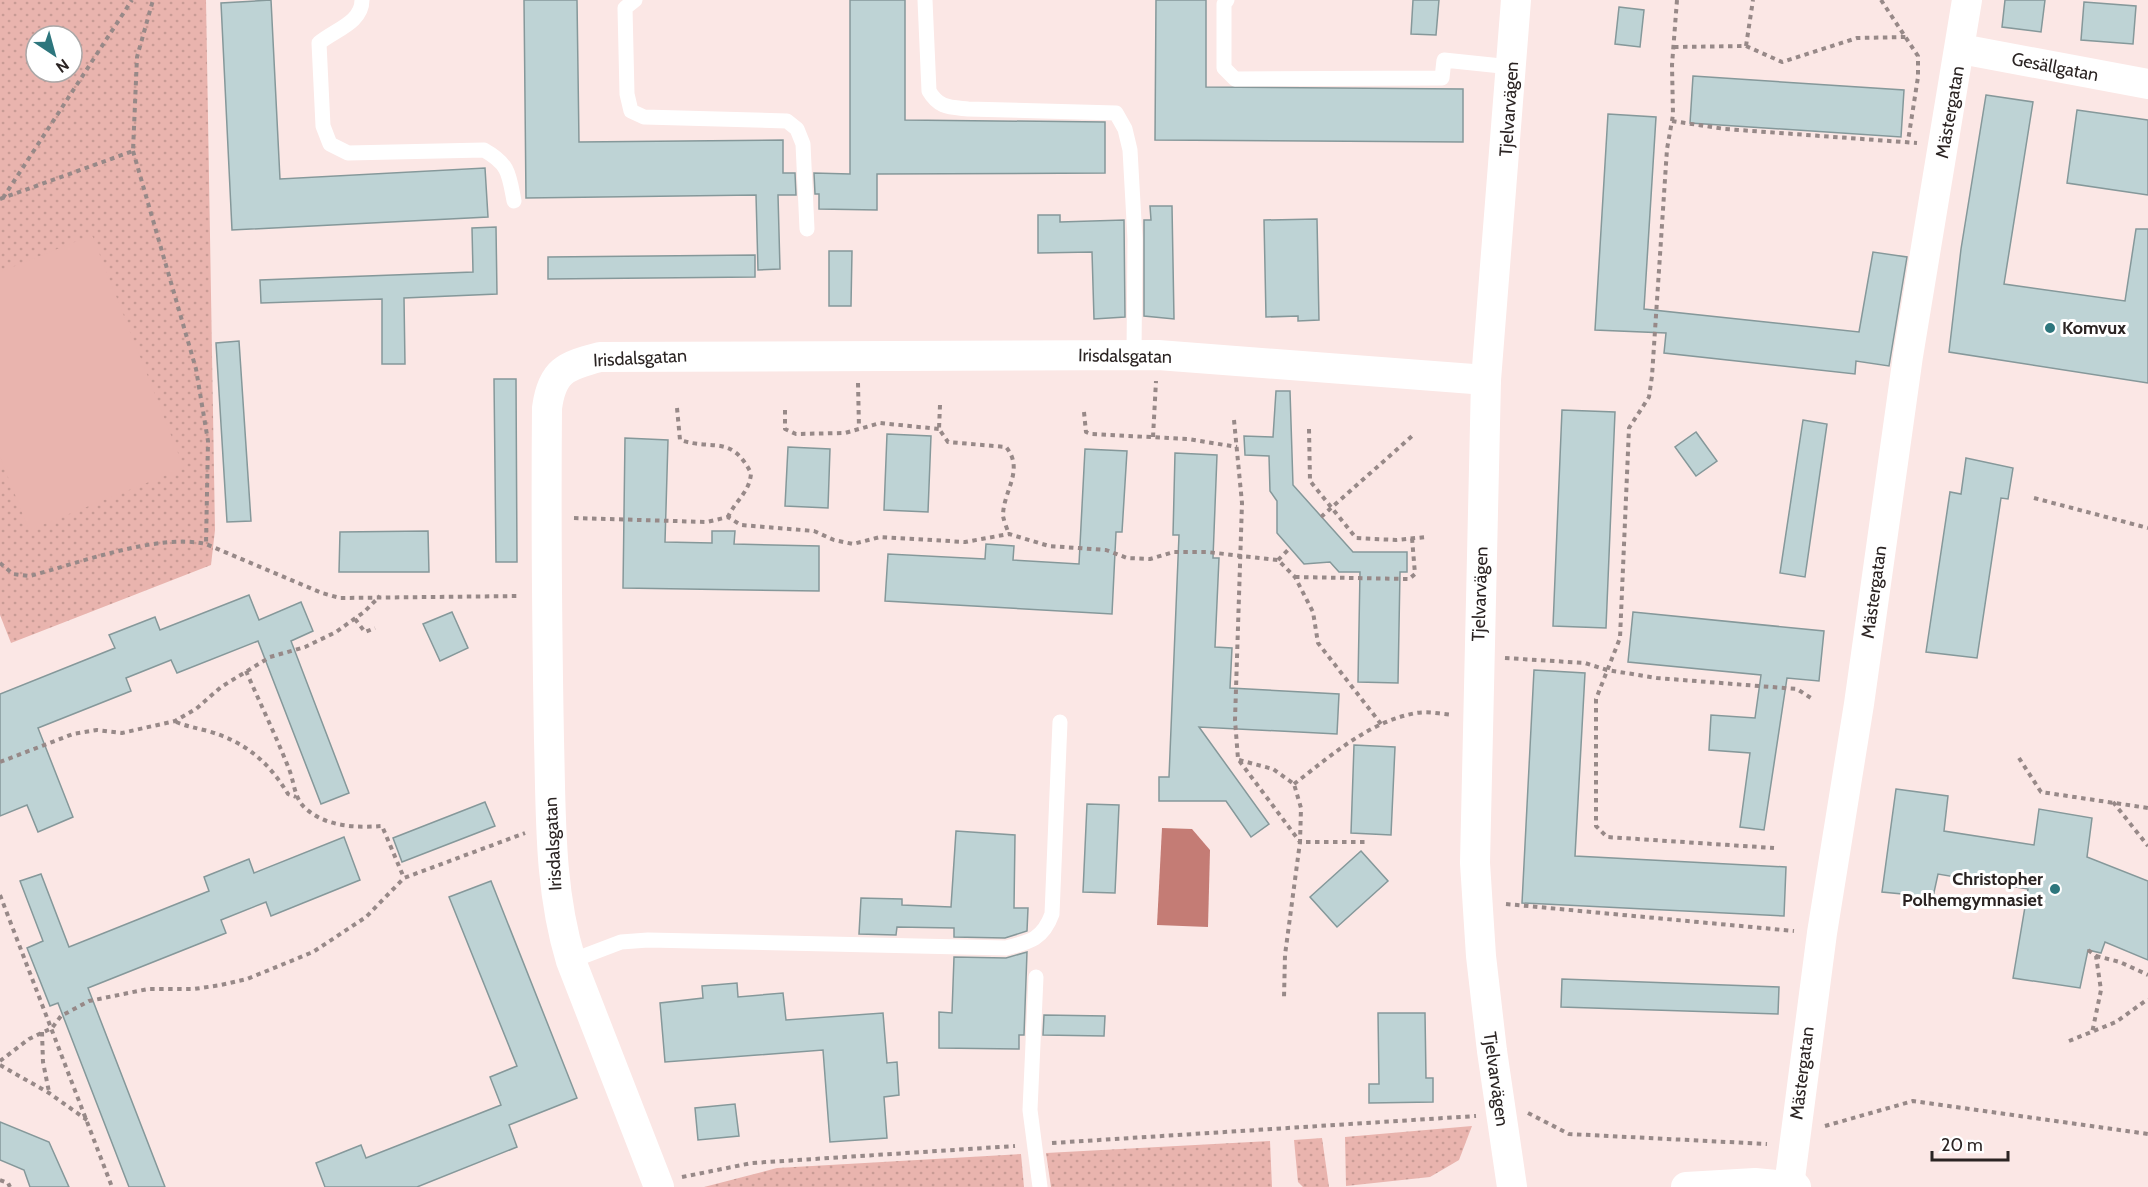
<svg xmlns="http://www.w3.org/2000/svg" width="2148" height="1187" font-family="Cabin,sans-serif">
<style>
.grass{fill:url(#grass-dots);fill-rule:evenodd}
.garden{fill:#e9b4ae}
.water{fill:#c47c75}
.building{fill:#bed3d5;stroke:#85989a;stroke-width:1.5}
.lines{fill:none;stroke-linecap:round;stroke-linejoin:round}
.path{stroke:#978988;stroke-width:4;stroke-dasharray:4.5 4.5;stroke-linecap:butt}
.service{stroke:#fff;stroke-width:15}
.minor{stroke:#fff;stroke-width:30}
.poi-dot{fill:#2d767d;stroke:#fff;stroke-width:2}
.labels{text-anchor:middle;stroke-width:6;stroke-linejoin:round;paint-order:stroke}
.street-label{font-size:18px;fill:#2b2423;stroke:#fff}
.poi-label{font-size:18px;font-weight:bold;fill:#2b2423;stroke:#fff;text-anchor:start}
</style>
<defs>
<pattern id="grass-dots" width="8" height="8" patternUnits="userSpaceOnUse" patternTransform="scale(1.5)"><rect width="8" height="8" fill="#e9b4ae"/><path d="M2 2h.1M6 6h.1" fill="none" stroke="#c89b95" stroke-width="1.8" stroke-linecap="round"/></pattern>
</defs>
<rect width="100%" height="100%" fill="#fbe7e5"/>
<g class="grass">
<path d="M 0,0 L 206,0 L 215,530 L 211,565 L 11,643 L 0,615 ZM 36,36 L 72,36 L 72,72 L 36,72 Z"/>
<path d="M 1472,1126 L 1459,1160 L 1430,1177 L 1346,1186 L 1345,1137 Z"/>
<path d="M 1322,1138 L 1329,1187 L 1303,1187 L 1298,1182 L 1294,1140 Z"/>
<path d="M 1270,1141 L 1272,1187 L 1051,1187 L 1046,1153 Z"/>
<path d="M 1021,1154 L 1024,1187 L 704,1187 L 777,1168 Z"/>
</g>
<path class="garden" d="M 92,235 L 184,468 L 29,530 L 0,457 L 0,272 Z"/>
<path class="water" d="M 1162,828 L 1192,829 L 1210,850 L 1208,927 L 1157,925 Z"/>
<g class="building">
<path d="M 271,0 L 280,179 L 485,168 L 488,217 L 232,230 L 221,3 Z"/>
<path d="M 524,0 L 577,0 L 579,142 L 783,140 L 783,173 L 795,173 L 796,195 L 778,195 L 780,269 L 758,270 L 756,195 L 526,198 Z"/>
<path d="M 850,0 L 905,0 L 905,120 L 1105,122 L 1105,173 L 877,174 L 877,210 L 819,209 L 819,194 L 815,194 L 814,173 L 850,174 Z"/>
<path d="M 1156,0 L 1206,0 L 1206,87 L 1463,89 L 1463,142 L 1155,140 Z"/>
<path d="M 1413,0 L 1439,0 L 1436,35 L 1411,34 Z"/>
<path d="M 2005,0 L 2045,0 L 2041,32 L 2002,27 Z"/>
<path d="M 2084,2 L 2136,6 L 2133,44 L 2081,40 Z"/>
<path d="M 1619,7 L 1644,10 L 1640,47 L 1615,44 Z"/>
<path d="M 1693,76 L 1904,90 L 1901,137 L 1690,123 Z"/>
<path d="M 1986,95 L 2033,102 L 2004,284 L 2125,301 L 2136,229 L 2148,229 L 2148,383 L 1949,352 L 1961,249 Z"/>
<path d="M 2077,110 L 2148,120 L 2148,195 L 2067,183 Z"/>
<path d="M 1608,114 L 1656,117 L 1644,309 L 1859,332 L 1873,252 L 1907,257 L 1889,366 L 1856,361 L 1855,374 L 1664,353 L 1666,333 L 1595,330 Z"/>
<path d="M 1150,206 L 1172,206 L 1174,319 L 1144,316 L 1144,220 L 1151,220 Z"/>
<path d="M 1038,215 L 1060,215 L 1060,222 L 1124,220 L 1125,317 L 1094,319 L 1092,252 L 1038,253 Z"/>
<path d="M 1317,219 L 1319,320 L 1298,321 L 1298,316 L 1266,317 L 1264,220 Z"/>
<path d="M 496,227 L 497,294 L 404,298 L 405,364 L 382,364 L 382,299 L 261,303 L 260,280 L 473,272 L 472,228 Z"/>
<path d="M 829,251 L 852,251 L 851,306 L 829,306 Z"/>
<path d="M 755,255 L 755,277 L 548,279 L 548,257 Z"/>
<path d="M 239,341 L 251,521 L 227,522 L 216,343 Z"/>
<path d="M 494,379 L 516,379 L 517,562 L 496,562 Z"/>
<path d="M 1276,391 L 1290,391 L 1293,485 L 1353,552 L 1407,552 L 1407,572 L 1400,572 L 1398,683 L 1358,682 L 1360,572 L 1339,572 L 1330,562 L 1304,564 L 1277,533 L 1277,501 L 1270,491 L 1269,456 L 1245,455 L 1244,436 L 1273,437 Z"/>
<path d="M 1562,410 L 1615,412 L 1606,628 L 1553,626 Z"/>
<path d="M 1803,420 L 1827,424 L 1805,577 L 1780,573 Z"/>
<path d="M 1696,432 L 1717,461 L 1696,476 L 1675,447 Z"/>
<path d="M 887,434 L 931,436 L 928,512 L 884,510 Z"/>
<path d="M 625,438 L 668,440 L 665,542 L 712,543 L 712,531 L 735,531 L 734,544 L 819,546 L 819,591 L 623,588 Z"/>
<path d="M 788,447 L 830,449 L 828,508 L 785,506 Z"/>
<path d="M 1085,449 L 1127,451 L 1122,532 L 1116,532 L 1112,614 L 885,601 L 888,554 L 985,559 L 986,544 L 1014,546 L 1013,560 L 1079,564 Z"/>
<path d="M 1175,453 L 1217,455 L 1213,558 L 1219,558 L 1215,647 L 1232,648 L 1230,688 L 1339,694 L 1337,734 L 1199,727 L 1269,824 L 1251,837 L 1226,801 L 1159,801 L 1159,777 L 1169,777 L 1179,535 L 1173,535 Z"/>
<path d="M 1966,458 L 2013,468 L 2008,499 L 2001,498 L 1977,658 L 1926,652 L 1950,492 L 1961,494 Z"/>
<path d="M 428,531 L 429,572 L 339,572 L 340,532 Z"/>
<path d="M 249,595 L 259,620 L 301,602 L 313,631 L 291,641 L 349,793 L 321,804 L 258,641 L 177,673 L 171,660 L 126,678 L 131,691 L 38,728 L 73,817 L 38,832 L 27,805 L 0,816 L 0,694 L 115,648 L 109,635 L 155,617 L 160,630 Z"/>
<path d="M 452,612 L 468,648 L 440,661 L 423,624 Z"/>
<path d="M 1633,612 L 1824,631 L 1819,681 L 1787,678 L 1764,830 L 1740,827 L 1750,753 L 1709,750 L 1711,715 L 1755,718 L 1761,675 L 1628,662 Z"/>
<path d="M 1534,670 L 1585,673 L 1575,856 L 1786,867 L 1784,916 L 1522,903 Z"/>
<path d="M 1354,745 L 1395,747 L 1391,835 L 1351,833 Z"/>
<path d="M 1896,789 L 1948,796 L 1944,831 L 2034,845 L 2039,809 L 2092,818 L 2087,857 L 2148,881 L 2148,960 L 2105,942 L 2101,953 L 2088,950 L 2080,988 L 2013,978 L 2028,889 L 1938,874 L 1933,897 L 1882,892 Z"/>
<path d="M 485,802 L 495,826 L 402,862 L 393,838 Z"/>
<path d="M 1087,804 L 1119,805 L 1115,893 L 1083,892 Z"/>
<path d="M 956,831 L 1015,835 L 1014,908 L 1028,908 L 1027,931 L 1005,938 L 954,937 L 954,928 L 897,927 L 896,935 L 859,934 L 861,898 L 902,899 L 902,905 L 951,907 Z"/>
<path d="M 344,837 L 360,880 L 271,916 L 266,902 L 221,920 L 226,933 L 88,988 L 165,1187 L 129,1187 L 58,1003 L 50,1006 L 27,948 L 43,941 L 20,881 L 41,874 L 69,947 L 209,891 L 204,877 L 249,859 L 254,873 Z"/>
<path d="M 1361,851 L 1388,881 L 1337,927 L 1310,897 Z"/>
<path d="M 491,881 L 577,1098 L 509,1125 L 517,1147 L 417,1187 L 325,1187 L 316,1163 L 361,1145 L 366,1158 L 501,1105 L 490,1077 L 517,1066 L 449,897 Z"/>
<path d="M 1027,952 L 1024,1035 L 1019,1035 L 1019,1049 L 939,1048 L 939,1012 L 952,1013 L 954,957 L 1006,958 Z"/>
<path d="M 1562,979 L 1779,987 L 1778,1014 L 1561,1007 Z"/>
<path d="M 737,983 L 738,997 L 783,993 L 786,1020 L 883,1013 L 887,1063 L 897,1062 L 899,1095 L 884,1097 L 887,1138 L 830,1142 L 823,1050 L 665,1062 L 660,1003 L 703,998 L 702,986 Z"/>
<path d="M 1378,1013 L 1425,1013 L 1426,1078 L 1433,1078 L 1433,1102 L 1369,1103 L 1369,1084 L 1379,1084 Z"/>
<path d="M 1044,1015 L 1105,1016 L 1104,1036 L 1043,1035 Z"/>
<path d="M 735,1104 L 739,1136 L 698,1140 L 695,1108 Z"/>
<path d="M 0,1122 L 49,1142 L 69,1187 L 30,1187 L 24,1170 L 0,1160 Z"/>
</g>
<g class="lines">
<g class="path">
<path d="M 1677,0 L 1672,65 L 1673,115 L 1667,149 L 1652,376 L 1649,397 L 1629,428 L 1620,638 L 1596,699 L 1596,826 L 1607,837 L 1774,848"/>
<path d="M 1881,0 L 1918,56 L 1918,77 L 1908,141"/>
<path d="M 1746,46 L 1753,0"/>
<path d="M 1674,47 L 1746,46 L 1782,62 L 1857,38 L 1906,37"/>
<path d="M 1672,121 L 1725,129 L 1917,143"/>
<path d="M 133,151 L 196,369 L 208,441 L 206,544"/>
<path d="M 3,198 L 132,0"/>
<path d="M 0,199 L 133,151 L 137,57 L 153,0"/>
<path d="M 858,383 L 859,428"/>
<path d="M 940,405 L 939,429 L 948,442 L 1006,447 C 1025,470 1003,491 1003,516 C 1004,521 1007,529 1009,534"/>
<path d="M 677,408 L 680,440 C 713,451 731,434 751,473 C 750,492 735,501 728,517"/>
<path d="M 785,410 L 785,429 L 796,434 L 845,433 L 880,423 L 939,429"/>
<path d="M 1084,412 L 1086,432 L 1091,434 L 1188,439 L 1237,447"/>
<path d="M 1234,420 L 1242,503 L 1235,720 L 1238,759 L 1300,842 L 1285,955 L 1284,998"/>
<path d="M 1309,429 L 1310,481 L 1356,538 L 1396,540 L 1426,537"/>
<path d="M 1153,437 L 1156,381"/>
<path d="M 2034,498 L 2148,528"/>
<path d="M 1321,517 L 1412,436"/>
<path d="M 574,518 L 707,522 L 728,517 L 741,525 L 814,531 L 834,540 L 853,544 L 880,537 L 965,542 L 1009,534 L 1049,546 L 1106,550 L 1127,558 L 1150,559 L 1174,552 L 1207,552 L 1278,560 L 1295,577 L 1313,612 L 1318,643 L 1381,724"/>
<path d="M 1278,560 L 1290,548"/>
<path d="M 0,563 L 13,574 L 30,576 C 79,563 158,533 206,544 L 322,593 L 340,598 L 520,596"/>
<path d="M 1295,577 L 1409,579 L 1415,574 L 1412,538"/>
<path d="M 355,619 L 365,632 L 375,628"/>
<path d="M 1505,658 L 1585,663 L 1607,670 L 1657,678 L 1797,689 L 1814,700"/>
<path d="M 246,671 C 260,703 276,736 289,769 C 294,781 294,797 304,807 C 325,827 356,828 382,826 L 404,878"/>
<path d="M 176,722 C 186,726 196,728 208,731 C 245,742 268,761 288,794 L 296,797"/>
<path d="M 2019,758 L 2041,792 L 2148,808"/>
<path d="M 1239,760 L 1273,769 L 1294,784 L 1301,808 L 1300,842 L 1366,842"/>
<path d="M 0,762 L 73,734 L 97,730 L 122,733 L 175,721 L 196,709 L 221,687 L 270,657 L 305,647 L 336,632 L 364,612 L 380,596"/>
<path d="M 1294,784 C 1332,755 1368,722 1416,713 C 1427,711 1441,714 1453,715"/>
<path d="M 2113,802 L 2148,846"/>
<path d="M 0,895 L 112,1187"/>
<path d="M 1506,904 L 1794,931"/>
<path d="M 2088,950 L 2096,956 L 2101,990 L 2092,1033"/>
<path d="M 2096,956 L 2120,962 L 2148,975"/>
<path d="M 42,1032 L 43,1062 L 49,1092"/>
<path d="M 2069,1041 L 2116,1022 L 2148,999"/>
<path d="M 0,1061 L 29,1039 L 52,1028 L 61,1016 L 89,1001 L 148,989 L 194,989 L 221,985 L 247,979 L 313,952 L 366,917 L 404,878 L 525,833"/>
<path d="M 0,1065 L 49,1093 L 87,1120"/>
<path d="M 1528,1113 L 1569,1134 L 1767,1144"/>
<path d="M 1825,1126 L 1913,1101 L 2148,1134"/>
<path d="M 1052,1143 L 1476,1116"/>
<path d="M 682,1177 L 752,1163 L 1015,1146"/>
<path d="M 0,1180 L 8,1183 L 10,1187"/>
</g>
<g class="service">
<path d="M 362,0 C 362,23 334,30 319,43 L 323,126 L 330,144 L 348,153 L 484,150 C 509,164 509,174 514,201"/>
<path d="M 635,0 L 625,8 L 627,94 L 631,111 L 644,117 L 787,121 L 797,129 L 803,144 L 807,229"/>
<path d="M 925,0 L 929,91 C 939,108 949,107 968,109 L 1116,113 L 1125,129 L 1130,150 L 1135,239 L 1134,355"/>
<path d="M 1227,0 L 1224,4 L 1224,68 L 1235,79 L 1442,78 L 1444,60 L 1511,67"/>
<path d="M 571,961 L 621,942 L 648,940 L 1006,948 C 1030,942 1043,939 1052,914 L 1060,722"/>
<path d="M 1036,977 L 1030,1110 L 1040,1187"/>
</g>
<g class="minor">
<path d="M 1961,49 L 2148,84"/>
<path d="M 1789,1186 L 1822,933 L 1859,704 L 1908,356 L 1967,0"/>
<path d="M 659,1187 L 571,961 C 549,889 551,815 549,740 C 547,629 546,519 547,408 C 552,371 565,366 600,357 L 1158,355 L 1486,380"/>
<path d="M 1512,1187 L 1492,1051 L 1481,956 L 1475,863 L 1486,380 L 1516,0"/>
<path d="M 1686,1187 L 1755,1183 L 1796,1187"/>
</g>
</g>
<g class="poi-dot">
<circle cx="2050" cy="328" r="6"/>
<circle cx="2055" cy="889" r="6"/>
</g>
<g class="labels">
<g class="street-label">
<text transform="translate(2055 67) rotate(11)" y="6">Gesällgatan</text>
<text transform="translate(1509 109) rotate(-86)" y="6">Tjelvarvägen</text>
<text transform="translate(1950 112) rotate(-80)" y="6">Mästergatan</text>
<text transform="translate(1125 356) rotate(1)" y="6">Irisdalsgatan</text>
<text transform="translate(640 358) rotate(-3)" y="6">Irisdalsgatan</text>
<text transform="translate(1874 592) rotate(-82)" y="6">Mästergatan</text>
<text transform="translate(1480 594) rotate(-88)" y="6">Tjelvarvägen</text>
<text transform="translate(553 844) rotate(-93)" y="6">Irisdalsgatan</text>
<text transform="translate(1802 1073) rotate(-83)" y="6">Mästergatan</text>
<text transform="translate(1496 1079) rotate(82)" y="6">Tjelvarvägen</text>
</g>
<g class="poi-label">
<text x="2062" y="334">Komvux</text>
<text x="2043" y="885" text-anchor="end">Christopher<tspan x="2043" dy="21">Polhemgymnasiet</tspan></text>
</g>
</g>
<g transform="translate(54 54) rotate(144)"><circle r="28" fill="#ffffff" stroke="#aaa7a7" stroke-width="1.5"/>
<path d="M0-4.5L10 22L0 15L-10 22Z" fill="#2d767d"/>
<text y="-9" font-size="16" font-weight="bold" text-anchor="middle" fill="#2b2423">N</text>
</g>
<path d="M1932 1151v9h76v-9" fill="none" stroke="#2b2423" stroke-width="3"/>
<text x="1941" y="1151" font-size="18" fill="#2b2423" stroke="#ffffff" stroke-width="4.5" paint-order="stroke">20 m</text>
</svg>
